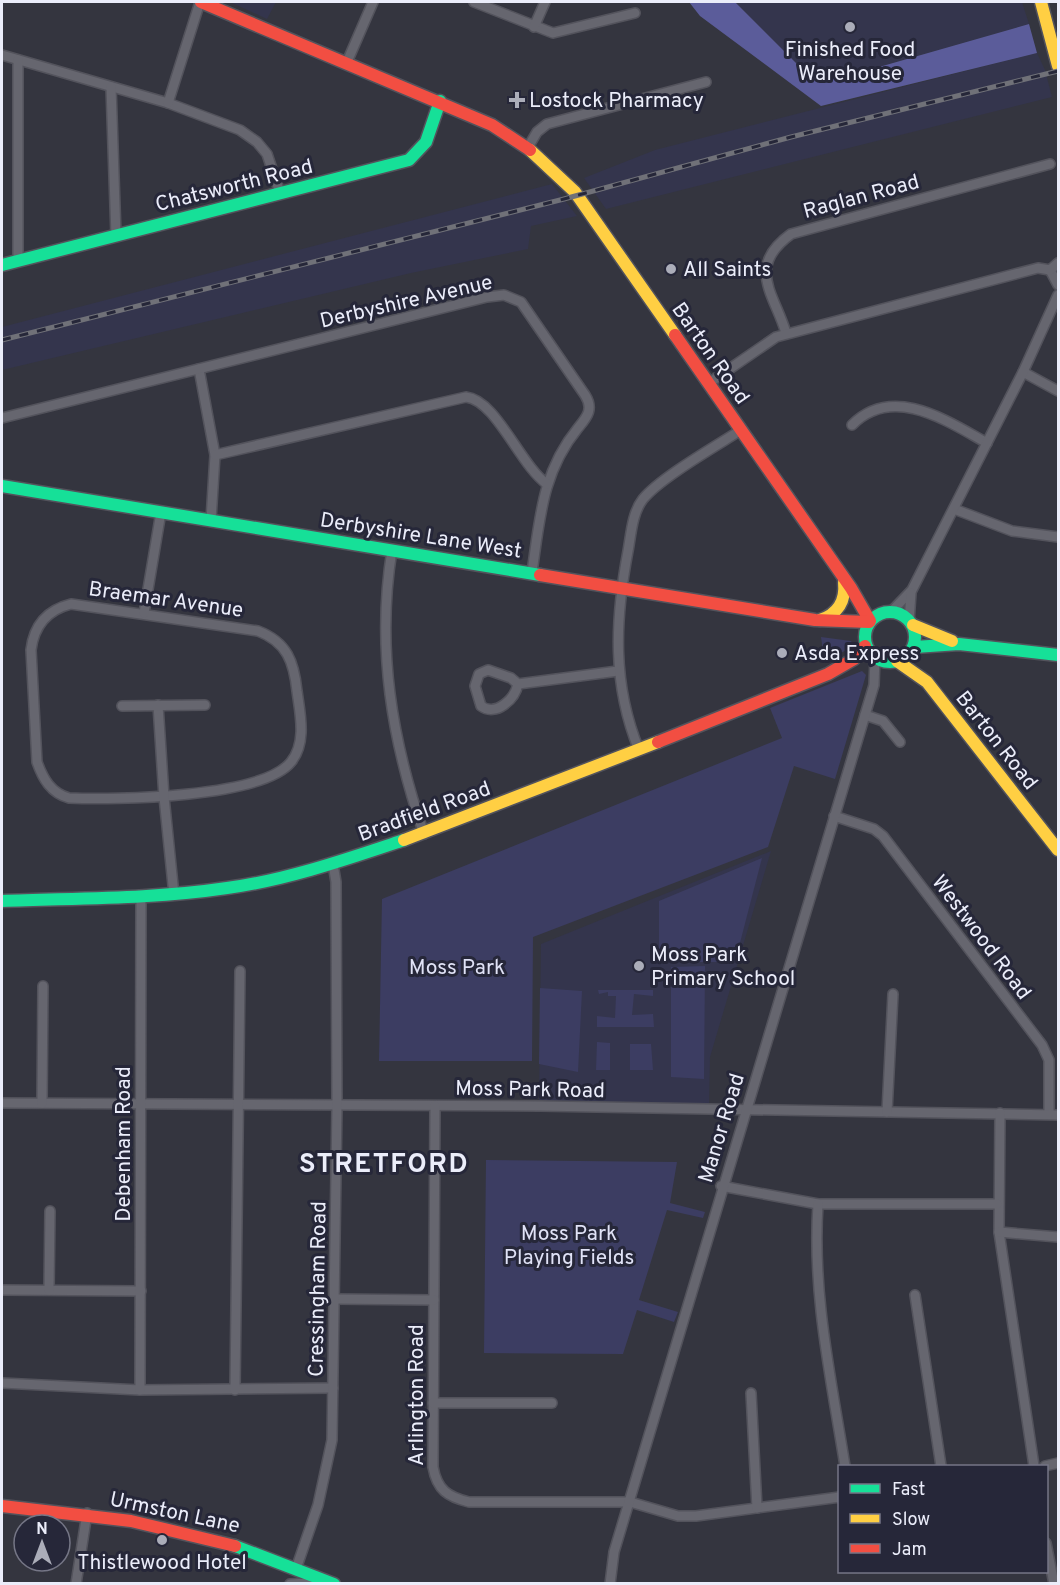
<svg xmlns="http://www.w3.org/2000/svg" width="1060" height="1585" font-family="Overpass,sans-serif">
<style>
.built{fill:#34354d}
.green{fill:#3c3d62}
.forest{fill:#5b5c9a}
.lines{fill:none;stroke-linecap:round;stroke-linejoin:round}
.street-casing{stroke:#53535c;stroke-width:12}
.fast-casing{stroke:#53535c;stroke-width:15}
.slow-casing{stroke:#53535c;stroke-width:15}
.jam-casing{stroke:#53535c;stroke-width:15}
.street{stroke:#66666f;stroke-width:9}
.fast{stroke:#16e098;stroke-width:12}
.slow{stroke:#ffcf43;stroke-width:12}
.jam{stroke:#f24e42;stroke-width:12}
.rail-casing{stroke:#707178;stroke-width:5}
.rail{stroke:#262739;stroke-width:3;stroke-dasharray:9;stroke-linecap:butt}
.poi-dot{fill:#abadb9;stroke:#262739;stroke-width:2}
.labels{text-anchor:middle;stroke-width:6;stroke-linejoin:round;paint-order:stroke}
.poi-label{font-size:21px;fill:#ebedfa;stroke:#262739;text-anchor:start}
.street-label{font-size:21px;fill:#ebedfa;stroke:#262739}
.park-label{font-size:21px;fill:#e0e2f6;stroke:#262739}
.district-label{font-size:27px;font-weight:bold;letter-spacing:1.5px;fill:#ebedfa;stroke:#262739}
</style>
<rect width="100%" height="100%" fill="#34353f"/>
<g class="built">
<path d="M 230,2 L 276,2 L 267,19 Z"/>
<path d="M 735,2 L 1022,2 L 1029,24 L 837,79 L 798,65 Z"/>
<path d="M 1037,53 L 1045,70 L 1052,97 L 606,209 L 584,178 L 655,150 Z"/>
<path d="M 552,184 L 577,216 L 531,226 L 528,249 L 411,273 L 2,370 L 2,327 Z"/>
<path d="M 771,851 L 710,1057 L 709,1106 L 539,1105 L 541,944 Z"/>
</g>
<g class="green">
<path d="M 821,637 L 851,641 L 854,646 L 833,657 L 830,648 L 823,651 Z"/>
<path d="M 862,671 L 866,675 L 835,779 L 794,766 L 768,847 L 533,937 L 532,1061 L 379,1061 L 382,899 L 782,738 L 770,708 Z"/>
<path d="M 762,858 L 735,962 L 659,962 L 659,901 Z"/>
<path d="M 705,966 L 704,1079 L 671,1077 L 671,967 Z"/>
<path d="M 540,988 L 582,991 L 578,1072 L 539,1064 Z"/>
<path d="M 598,990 L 653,990 L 653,996 L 634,994 L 632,1015 L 653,1014 L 654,1027 L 597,1027 L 597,1016 L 615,1018 L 616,996 L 608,996 L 608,992 L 599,994 Z"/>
<path d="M 597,1042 L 610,1043 L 610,1070 L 596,1070 Z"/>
<path d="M 630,1044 L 651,1044 L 653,1070 L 630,1070 Z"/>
<path d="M 486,1160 L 677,1162 L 670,1203 L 705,1212 L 703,1218 L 667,1210 L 639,1300 L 678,1312 L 674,1322 L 637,1310 L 623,1354 L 484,1353 Z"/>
</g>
<path class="forest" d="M 689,2 L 735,2 L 798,65 L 837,79 L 1029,24 L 1037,53 L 821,106 L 700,16 Z"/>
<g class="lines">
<defs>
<g id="street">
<path d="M 474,2 L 553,33 L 635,13"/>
<path d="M 534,27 L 545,2"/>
<path d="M 2,55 L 168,103 L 240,130 L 257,142 L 267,154 L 280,193"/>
<path d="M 18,60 L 18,261"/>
<path d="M 347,62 L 373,2"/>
<path d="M 111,87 L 116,236"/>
<path d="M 168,103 L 200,2"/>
<path d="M 527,149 L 537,132 L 547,124 L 706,82"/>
<path d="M 1050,270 L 1058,285"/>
<path d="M 786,333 C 775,295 745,267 791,234 L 1050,164"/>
<path d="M 199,369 L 215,455 L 211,520"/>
<path d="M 1023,372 L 1058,391"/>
<path d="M 709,383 L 776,337 L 1038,268 L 1050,270 L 1058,263"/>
<path d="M 2,418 L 487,297 L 504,295 L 521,302 L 585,395 C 594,409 587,417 578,428 C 542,472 540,518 532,572"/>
<path d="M 852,425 C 893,384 947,421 987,443"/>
<path d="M 215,455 L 466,397 C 496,400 520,465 547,484"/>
<path d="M 954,509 L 1012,531 L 1058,537"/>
<path d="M 392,550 C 376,648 392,741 424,834"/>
<path d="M 71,604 L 258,631 C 287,642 294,662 297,691 C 300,714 307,742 291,762 C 262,798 115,800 69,798 C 51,793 43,779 37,762 L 31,650 C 34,625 47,610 71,604 Z"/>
<path d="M 144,613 L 161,512"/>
<path d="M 890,613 L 912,590 L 1023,372 L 1058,295"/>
<path d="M 909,622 L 911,593"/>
<path d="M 518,684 C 515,699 496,717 481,706 L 475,686 L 479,674 L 488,670 L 511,678 L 518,684 L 618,671"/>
<path d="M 158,705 L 164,797 L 174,895"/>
<path d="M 122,706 L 205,705"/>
<path d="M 865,715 L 883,721 L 900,742"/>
<path d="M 639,750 C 612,684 615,620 628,551 C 631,535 632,513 643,499 C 660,478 716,446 741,430"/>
<path d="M 834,816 L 874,829 L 883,836 L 1042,1045 L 1049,1060 L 1049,1114"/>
<path d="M 2,1103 L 540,1106 L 1058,1115"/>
<path d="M 42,1103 L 43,986"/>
<path d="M 435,1106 L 433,1467 C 437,1490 448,1497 469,1502 L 630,1502 L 678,1516 L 696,1516 L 840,1497"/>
<path d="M 887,1112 L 893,994"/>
<path d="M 1000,1113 L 999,1232 L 1034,1466"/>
<path d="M 721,1186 L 818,1204 L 997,1204"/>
<path d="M 818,1204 C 812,1294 831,1378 845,1466"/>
<path d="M 999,1232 L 1058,1237"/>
<path d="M 2,1290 L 141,1291"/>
<path d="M 49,1290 L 50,1211"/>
<path d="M 915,1295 L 941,1466"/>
<path d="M 335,1299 L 434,1300"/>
<path d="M 2,1383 L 140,1390 L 333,1388"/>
<path d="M 140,1390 L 141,898"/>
<path d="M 235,1390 L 240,971"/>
<path d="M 751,1393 L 757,1508"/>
<path d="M 433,1403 L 552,1403"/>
<path d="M 1045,1466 L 1058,1463"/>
<path d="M 1046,1543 L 1054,1584"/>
<path d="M 297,1566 L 318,1505 L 332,1440 L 337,1105 L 336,882 L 333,864"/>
<path d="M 76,1584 L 87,1513"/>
<path d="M 290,1584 L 326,1582"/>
<path d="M 610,1584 L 614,1552 L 874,685 L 875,658"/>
</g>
<g id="fast">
<path d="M 2,265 L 409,160 L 426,142 L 440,101"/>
<path d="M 2,486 L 540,575"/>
<circle cx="890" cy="637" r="25"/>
<path d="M 915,647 L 959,644 L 1058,655"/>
<path d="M 2,901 C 77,898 153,899 227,888 C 287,880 347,859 404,840"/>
<path d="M 235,1546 L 334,1584"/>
</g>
<g id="slow">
<path d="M 1041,2 L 1058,66"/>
<path d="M 530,150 L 575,192 L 675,335"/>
<path d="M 820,620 C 838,614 846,601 844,582"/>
<path d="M 913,625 L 952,641"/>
<path d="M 897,661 L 927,682 L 1058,850"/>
<path d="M 404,840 L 658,742"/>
</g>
<g id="jam">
<path d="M 201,2 L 492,125 L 530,150"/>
<path d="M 675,335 L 851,588 L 870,621"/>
<path d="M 540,575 L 815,620 L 869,622"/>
<path d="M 658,742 L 828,674 L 854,659 L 865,646"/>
<path d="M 2,1506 L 131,1521 L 235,1546"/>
</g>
</defs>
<use href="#street" class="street-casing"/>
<use href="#fast" class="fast-casing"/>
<use href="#slow" class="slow-casing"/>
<use href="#jam" class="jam-casing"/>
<use href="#street" class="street"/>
<use href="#fast" class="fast"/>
<use href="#slow" class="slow"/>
<use href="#jam" class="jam"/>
<defs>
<path id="rail" d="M 2,340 L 564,199 L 791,137 L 1058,71"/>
</defs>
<use href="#rail" class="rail-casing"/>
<use href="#rail" class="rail"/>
</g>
<g class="poi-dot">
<circle cx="850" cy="27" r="6"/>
<path d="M514 91h6v6h6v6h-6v6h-6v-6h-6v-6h6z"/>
<circle cx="671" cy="269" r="6"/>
<circle cx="782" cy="653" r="6"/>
<circle cx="639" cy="966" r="6"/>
<circle cx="162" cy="1540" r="6"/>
</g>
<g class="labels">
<g class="poi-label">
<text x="850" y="56" text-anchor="middle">Finished Food<tspan x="850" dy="24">Warehouse</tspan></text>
<text x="529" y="107">Lostock Pharmacy</text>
<text x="683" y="276">All Saints</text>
<text x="794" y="660">Asda Express</text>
<text x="651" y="961">Moss Park<tspan x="651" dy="24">Primary School</tspan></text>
<text x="162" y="1569" text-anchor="middle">Thistlewood Hotel</text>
</g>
<g class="street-label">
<text transform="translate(234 185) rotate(-14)" y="7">Chatsworth Road</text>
<text transform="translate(861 196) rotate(-15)" y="7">Raglan Road</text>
<text transform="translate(406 301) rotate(-13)" y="7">Derbyshire Avenue</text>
<text transform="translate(711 353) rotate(55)" y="7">Barton Road</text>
<text transform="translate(421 535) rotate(9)" y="7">Derbyshire Lane West</text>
<text transform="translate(166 599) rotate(8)" y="7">Braemar Avenue</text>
<text transform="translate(997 740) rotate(52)" y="7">Barton Road</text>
<text transform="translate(424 811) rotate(-20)" y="7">Bradfield Road</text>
<text transform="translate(982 937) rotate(53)" y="7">Westwood Road</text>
<text transform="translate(530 1089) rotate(1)" y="7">Moss Park Road</text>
<text transform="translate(721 1128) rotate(-73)" y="7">Manor Road</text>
<text transform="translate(123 1144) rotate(-90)" y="7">Debenham Road</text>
<text transform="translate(317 1289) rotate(-89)" y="7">Cressingham Road</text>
<text transform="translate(416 1395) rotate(-90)" y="7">Arlington Road</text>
<text transform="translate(175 1512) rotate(12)" y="7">Urmston Lane</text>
</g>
<g class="park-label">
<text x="457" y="974">Moss Park</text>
<text x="569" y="1240">Moss Park<tspan x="569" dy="24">Playing Fields</tspan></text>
</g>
<g class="district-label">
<text x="384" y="1172">STRETFORD</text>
</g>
</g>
<rect width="1060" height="1585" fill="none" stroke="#ebedfa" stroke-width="6"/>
<rect x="838" y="1465" width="210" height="108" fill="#262739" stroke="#757686" stroke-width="1.5"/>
<rect x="850" y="1484" width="30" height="9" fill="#16e098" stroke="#757686" stroke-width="1.5"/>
<text x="892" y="1495" font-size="18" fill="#ebedfa">Fast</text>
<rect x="850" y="1514" width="30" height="9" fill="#ffcf43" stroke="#757686" stroke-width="1.5"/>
<text x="892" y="1525" font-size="18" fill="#ebedfa">Slow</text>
<rect x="850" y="1544" width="30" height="9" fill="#f24e42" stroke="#757686" stroke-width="1.5"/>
<text x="892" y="1555" font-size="18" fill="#ebedfa">Jam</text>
<g transform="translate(42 1543)"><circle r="28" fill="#262739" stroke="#757686" stroke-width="1.5"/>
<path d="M0-4.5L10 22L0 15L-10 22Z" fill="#abadb9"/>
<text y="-9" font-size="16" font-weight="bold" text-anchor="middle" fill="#ebedfa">N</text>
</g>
</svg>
